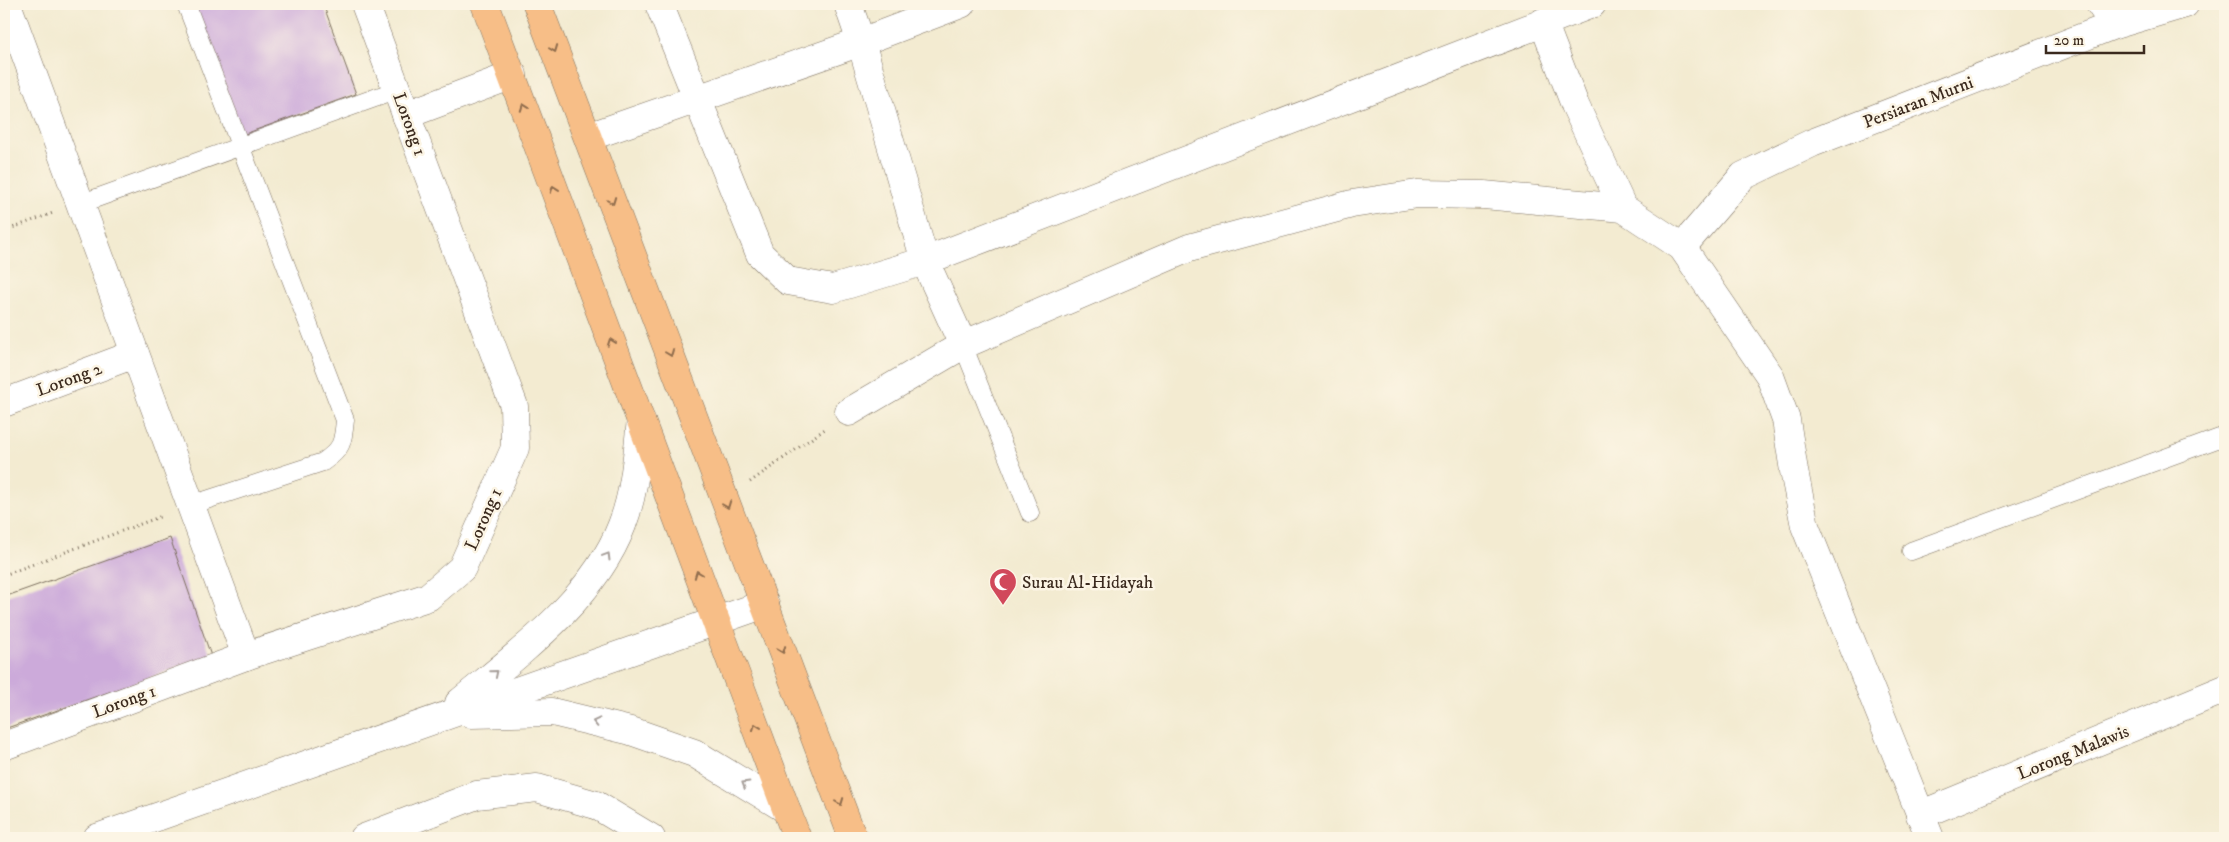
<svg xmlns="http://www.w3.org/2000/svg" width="2229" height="842" font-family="'IM FELL DW Pica',serif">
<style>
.building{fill:#ccaada}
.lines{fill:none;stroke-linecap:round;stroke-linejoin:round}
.service-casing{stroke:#7b6e5d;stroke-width:19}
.minor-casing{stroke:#7b6e5d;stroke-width:29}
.trunk-casing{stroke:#7b6e5d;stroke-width:29}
.path{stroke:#7b6e5d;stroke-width:3;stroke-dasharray:1 4;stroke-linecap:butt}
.service{stroke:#fff;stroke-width:18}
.minor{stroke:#fff;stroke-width:28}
.trunk{stroke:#f7be87;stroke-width:28}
.oneway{stroke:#906d4d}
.oneway2{stroke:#a79f9a}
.labels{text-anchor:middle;stroke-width:5;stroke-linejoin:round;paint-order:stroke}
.street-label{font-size:18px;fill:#3b2a1e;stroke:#fcf5e5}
.poi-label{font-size:18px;fill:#3b2a1e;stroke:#fcf5e5;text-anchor:start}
</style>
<rect width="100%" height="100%" fill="#fcf5e5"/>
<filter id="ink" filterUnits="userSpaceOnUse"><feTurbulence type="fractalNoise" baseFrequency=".02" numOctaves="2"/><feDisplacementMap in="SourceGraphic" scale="10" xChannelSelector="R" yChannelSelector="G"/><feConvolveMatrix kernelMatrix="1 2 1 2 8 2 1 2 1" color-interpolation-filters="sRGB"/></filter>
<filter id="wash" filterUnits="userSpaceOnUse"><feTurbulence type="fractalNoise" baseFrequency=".0096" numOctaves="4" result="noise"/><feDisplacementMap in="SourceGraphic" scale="20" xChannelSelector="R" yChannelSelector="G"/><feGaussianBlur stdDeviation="1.12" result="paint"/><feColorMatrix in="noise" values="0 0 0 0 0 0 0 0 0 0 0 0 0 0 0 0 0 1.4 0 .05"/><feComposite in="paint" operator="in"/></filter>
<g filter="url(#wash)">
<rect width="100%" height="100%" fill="#f3ebd1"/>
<g id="blocks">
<g class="building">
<path d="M 193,4 L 323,4 L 356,94 L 242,135 Z"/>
<path d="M 170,538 L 211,656 L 4,729 L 4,597 Z"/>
</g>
</g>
</g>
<g filter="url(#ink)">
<use href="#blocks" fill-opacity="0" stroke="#7b6e5d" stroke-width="1"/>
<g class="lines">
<defs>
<g id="service">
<path d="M 186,4 L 345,420 C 343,443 342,449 323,462 L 191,505"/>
<path d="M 80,204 L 397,90"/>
<path d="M 963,345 L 1030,513"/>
<path d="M 1911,551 L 2225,436"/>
</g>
<g id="minor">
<path d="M 7,4 L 246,656"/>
<path d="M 659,4 L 760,254 L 788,281 L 833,289 L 925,261 L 1592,4"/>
<path d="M 848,4 L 861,42 L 925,261 L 963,345"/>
<path d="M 2100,4 L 2114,25"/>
<path d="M 1543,22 L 1575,105 L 1623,208"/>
<path d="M 406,115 L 513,75"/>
<path d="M 588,137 L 861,42 L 961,4"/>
<path d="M 1682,247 L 1743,176 L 1812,143 L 2114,25 L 2185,4"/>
<path d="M 4,403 L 135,354"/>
<path d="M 849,412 L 963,345 L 1189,248 L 1352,204 L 1417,194 L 1484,195 L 1623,208 L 1682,247 L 1770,376 L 1786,420 L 1794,471 L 1805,526 L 1930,838"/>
<path d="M 459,703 C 518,654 594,599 622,525 C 635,492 637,455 641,420"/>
<path d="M 471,714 L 552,712 L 631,731 L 694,753 L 786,809"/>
<path d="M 4,746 L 246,656 L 428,597 L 462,568 L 515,448 L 514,406 L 365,4"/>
<path d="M 1920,815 L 2225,689"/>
<path d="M 97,838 L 765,604"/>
<path d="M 364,838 L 477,795 L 537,788 L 596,805 L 651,838"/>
</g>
<g id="trunk">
<path d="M 485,4 L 797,838"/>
<path d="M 537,4 L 853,838"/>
</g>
</defs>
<use href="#service" class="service-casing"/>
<use href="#minor" class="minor-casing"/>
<use href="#trunk" class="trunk-casing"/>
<g class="path">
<path d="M 4,231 L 53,213"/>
<path d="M 750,482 L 825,429"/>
<path d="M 4,575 L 162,516"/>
</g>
<use href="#service" class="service"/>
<use href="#minor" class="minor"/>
<use href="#trunk" class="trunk"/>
</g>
<defs><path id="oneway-chevron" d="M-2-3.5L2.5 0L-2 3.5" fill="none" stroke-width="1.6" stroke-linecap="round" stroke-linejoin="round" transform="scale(1.25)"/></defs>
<g class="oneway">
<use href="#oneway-chevron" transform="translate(554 49) rotate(69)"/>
<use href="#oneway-chevron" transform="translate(524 107) rotate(-110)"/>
<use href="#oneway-chevron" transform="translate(554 189) rotate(-110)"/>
<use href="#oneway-chevron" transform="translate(612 201) rotate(69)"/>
<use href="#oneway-chevron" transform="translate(611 342) rotate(-110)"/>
<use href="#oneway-chevron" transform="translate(670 353) rotate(69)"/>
<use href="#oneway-chevron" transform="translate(727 505) rotate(69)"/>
<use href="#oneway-chevron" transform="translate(698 574) rotate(-111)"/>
<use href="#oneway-chevron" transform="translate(782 650) rotate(69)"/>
<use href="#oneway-chevron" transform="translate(756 727) rotate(-110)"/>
<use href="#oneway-chevron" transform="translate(840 802) rotate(69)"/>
</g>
<g class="oneway2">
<use href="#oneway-chevron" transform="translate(607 556) rotate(-59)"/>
<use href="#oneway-chevron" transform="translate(495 673) rotate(-40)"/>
<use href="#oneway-chevron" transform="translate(596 722) rotate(-167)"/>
<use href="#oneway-chevron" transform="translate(745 784) rotate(-149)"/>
</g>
</g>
<defs>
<symbol id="mosque-pin" viewBox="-11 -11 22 30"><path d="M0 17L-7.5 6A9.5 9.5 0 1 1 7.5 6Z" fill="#d1495b" stroke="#fcf5e5"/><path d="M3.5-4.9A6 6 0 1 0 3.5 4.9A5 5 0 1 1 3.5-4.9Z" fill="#fff"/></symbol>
</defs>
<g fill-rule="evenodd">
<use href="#mosque-pin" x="987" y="566" width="32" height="43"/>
</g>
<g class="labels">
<g class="street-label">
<text transform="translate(1918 102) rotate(-21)" y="6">Persiaran Murni</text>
<text transform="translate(410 124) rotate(70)" y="6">Lorong 1</text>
<text transform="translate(69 379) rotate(-20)" y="6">Lorong 2</text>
<text transform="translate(483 519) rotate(-66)" y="6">Lorong 1</text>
<text transform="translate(124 701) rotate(-20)" y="6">Lorong 1</text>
<text transform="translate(2073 752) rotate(-22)" y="6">Lorong Malawis</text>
</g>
<g class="poi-label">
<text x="1022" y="588">Surau Al-Hidayah</text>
</g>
</g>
<rect width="2229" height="842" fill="none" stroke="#fcf5e5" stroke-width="20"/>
<path d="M2046 45v8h98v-8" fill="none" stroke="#3b2a1e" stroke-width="2.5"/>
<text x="2054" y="45" font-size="15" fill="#3b2a1e" stroke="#fcf5e5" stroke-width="4" paint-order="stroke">20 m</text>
</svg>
